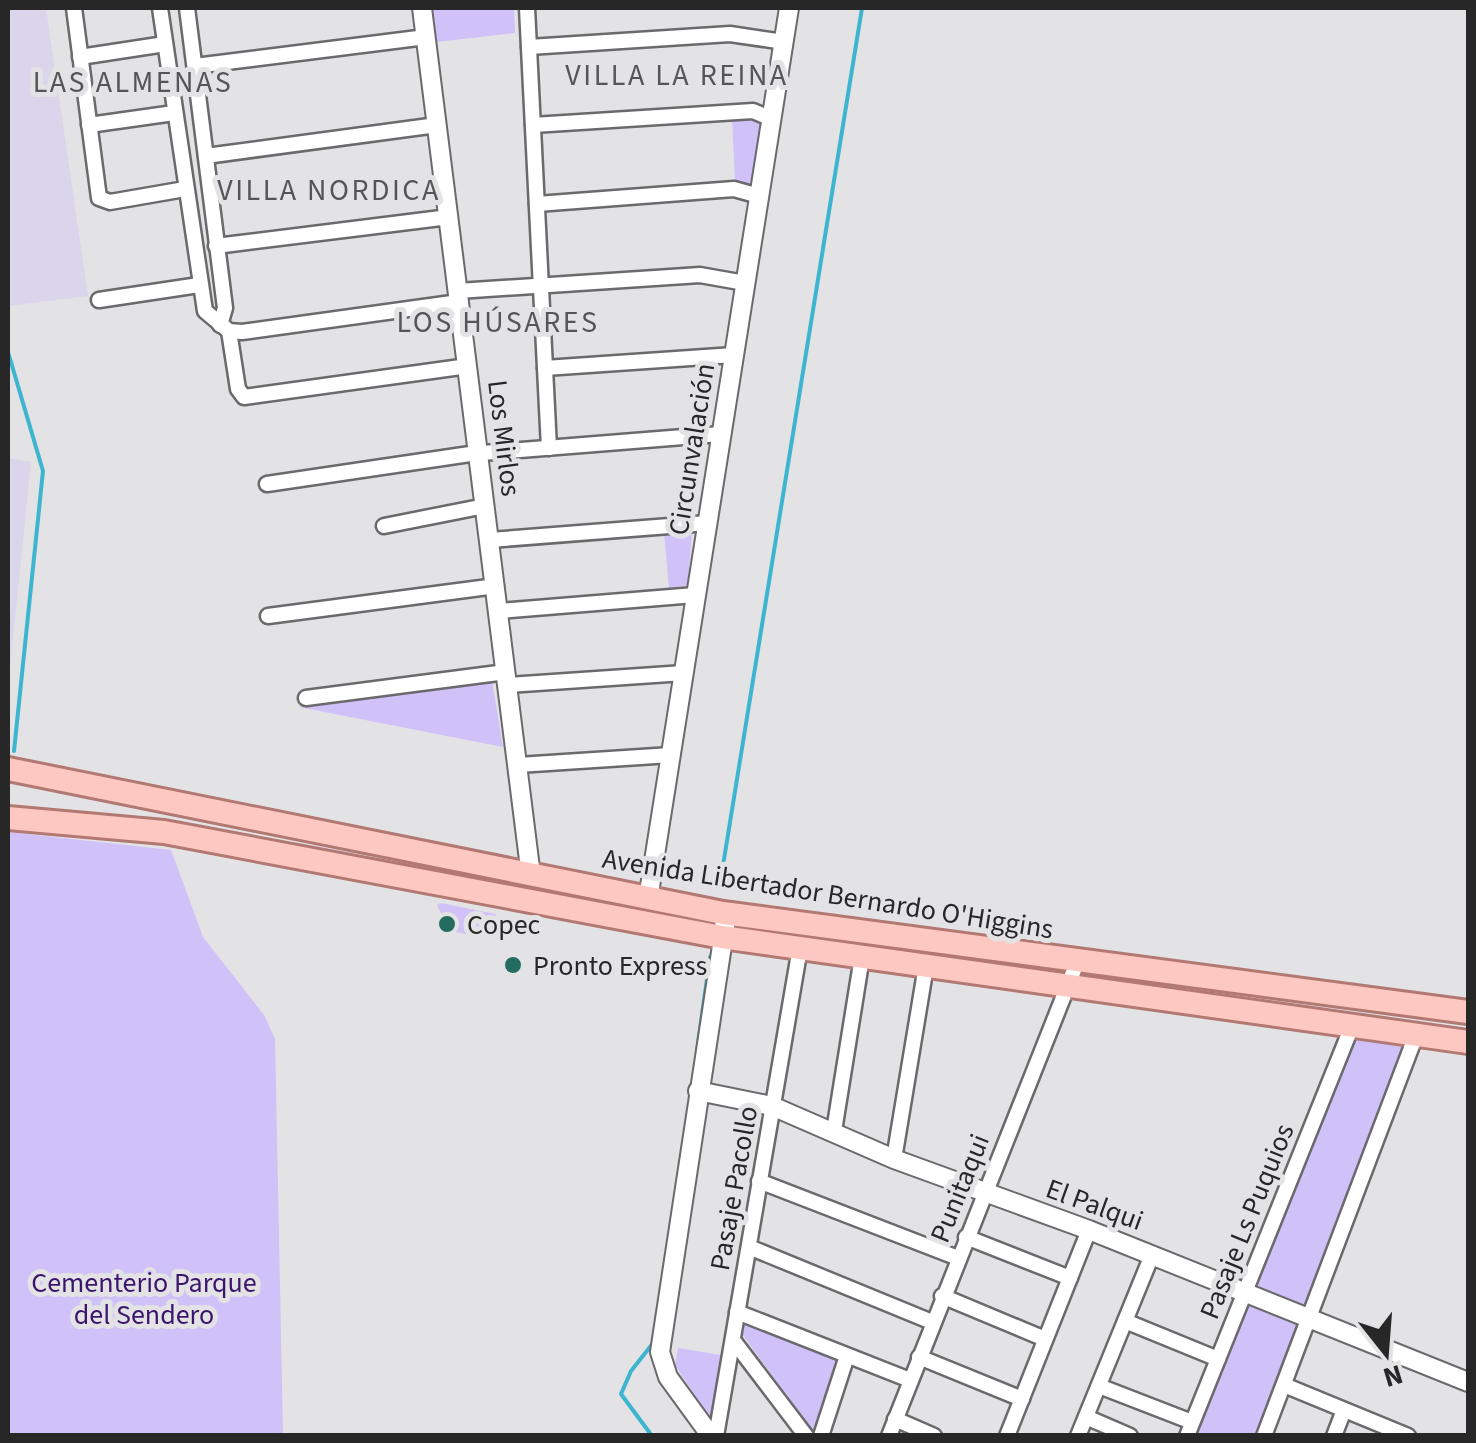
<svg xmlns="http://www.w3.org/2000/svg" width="1476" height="1443" font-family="'Source Sans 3',sans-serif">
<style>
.industrial{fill:#dad5eb}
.green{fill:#d0c1f9}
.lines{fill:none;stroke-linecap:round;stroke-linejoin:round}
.stream{stroke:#3db5d0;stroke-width:4}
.minor-casing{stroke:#6a696c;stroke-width:19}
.tertiary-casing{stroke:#6a696c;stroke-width:22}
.primary-casing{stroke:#b27872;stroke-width:28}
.minor{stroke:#fff;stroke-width:14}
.tertiary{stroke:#fff;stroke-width:18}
.primary{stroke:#fec8c2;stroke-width:22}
.poi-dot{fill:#246b60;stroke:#e3e2e5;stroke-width:4}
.labels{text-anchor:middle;stroke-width:10;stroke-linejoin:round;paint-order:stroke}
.street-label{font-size:28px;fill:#272728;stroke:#e3e2e5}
.poi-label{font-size:28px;fill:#272728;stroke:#e3e2e5;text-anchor:start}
.park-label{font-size:28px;fill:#3b156d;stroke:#e3e2e5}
.neighbourhood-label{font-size:30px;letter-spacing:2.5px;fill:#555558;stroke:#e3e2e5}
</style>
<rect width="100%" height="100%" fill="#e3e2e5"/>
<g class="industrial">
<path d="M 8,8 L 46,8 L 88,296 L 8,306 Z"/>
<path d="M 8,458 L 31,462 L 8,687 Z"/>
</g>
<g class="green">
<path d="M 432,8 L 514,8 L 515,33 L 437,42 Z"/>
<path d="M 732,118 L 751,119 L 760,124 L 752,185 L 735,180 Z"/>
<path d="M 692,530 L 688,585 L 669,588 L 664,533 Z"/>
<path d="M 492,681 L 503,747 L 299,707 Z"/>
<path d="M 8,832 L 171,850 L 203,937 L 264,1015 L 275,1039 L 283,1435 L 8,1435 Z"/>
<path d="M 441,903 L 495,914 L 497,917 C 478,938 476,936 449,931 L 437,905 Z"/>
<path d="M 1351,1036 L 1415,1049 L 1258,1435 L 1191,1436 Z"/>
<path d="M 745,1319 L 841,1357 L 815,1434 L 742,1334 Z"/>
<path d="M 678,1348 L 721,1355 L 711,1420 L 675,1365 Z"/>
</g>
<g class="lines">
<g class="stream">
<path d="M 8,352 L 43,471 L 14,751"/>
<path d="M 720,884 L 862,8"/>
<path d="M 697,1051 L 710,957"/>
<path d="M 652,1436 L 621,1394 L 631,1371 L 654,1342"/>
</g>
<defs>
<g id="minor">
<path d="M 74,8 L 99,198 L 110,202 L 185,189"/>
<path d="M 160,8 L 205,311 L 229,331 L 242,332 L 459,302"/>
<path d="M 187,8 L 225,308 L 220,325"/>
<path d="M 527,8 L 549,448"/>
<path d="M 529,47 L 730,34 L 784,42"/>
<path d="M 80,57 L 165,44"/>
<path d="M 195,66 L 426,37"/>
<path d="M 89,125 L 174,113"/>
<path d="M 533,125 L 753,111 L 772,119"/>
<path d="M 206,156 L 437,125"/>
<path d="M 537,204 L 734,189 L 759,196"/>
<path d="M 216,246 L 449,217"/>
<path d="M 458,291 L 700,275 L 745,283"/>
<path d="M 99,300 L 199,285"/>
<path d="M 229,331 L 238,389 L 244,397 L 468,366"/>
<path d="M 545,368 L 734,355"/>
<path d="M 267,484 L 470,454 L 721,434"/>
<path d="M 384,526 L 485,506"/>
<path d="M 490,540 L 708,523"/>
<path d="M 499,611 L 695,595"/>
<path d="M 268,616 L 496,586"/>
<path d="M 508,685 L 684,673"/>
<path d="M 306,698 L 506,672"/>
<path d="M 518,765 L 671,755"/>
<path d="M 834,1131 L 862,957"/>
<path d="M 894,1159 L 926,966"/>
<path d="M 759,1181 L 958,1258"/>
<path d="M 966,1237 L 1070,1278"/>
<path d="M 749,1247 L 932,1322"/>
<path d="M 942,1296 L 1045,1339"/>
<path d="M 737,1312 L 910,1380"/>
<path d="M 1125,1321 L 1218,1359"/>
<path d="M 733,1340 L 806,1436"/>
<path d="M 919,1357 L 1022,1399"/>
<path d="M 1284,1385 L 1408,1436"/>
<path d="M 1099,1386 L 1192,1422"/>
<path d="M 1086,1417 L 1130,1436"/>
<path d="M 895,1419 L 934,1436"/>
<path d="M 716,1436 L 800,948"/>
<path d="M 821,1436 L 847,1356"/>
<path d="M 889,1436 L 1078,960"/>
<path d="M 1007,1436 L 1089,1230"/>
<path d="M 1078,1436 L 1152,1255"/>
<path d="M 1187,1436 L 1352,1026"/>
<path d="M 1264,1436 L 1416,1035"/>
<path d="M 1334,1436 L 1344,1410"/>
</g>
<g id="tertiary">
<path d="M 422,8 L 531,876"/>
<path d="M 648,899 L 789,8"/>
<path d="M 698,1091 L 772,1106 L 894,1159 L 1089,1230 L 1468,1382"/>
<path d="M 711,1436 L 668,1377 L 660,1352 L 725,926 L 723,913"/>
</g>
<g id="primary">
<path d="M 8,769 L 723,913 L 1468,1012"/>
<path d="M 8,818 L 164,832 L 722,937 L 1468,1042"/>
</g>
</defs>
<use href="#minor" class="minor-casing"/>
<use href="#tertiary" class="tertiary-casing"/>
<use href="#primary" class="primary-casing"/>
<use href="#minor" class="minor"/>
<use href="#tertiary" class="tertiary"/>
<use href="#primary" class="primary"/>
</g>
<g class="poi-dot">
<circle cx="447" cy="924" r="10"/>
<circle cx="513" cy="965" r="10"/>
</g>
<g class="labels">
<g class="street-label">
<text transform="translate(505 438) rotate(83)" y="10">Los Mirlos</text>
<text transform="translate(691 449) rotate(-81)" y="10">Circunvalación</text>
<text transform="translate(828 893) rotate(9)" y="10">Avenida Libertador Bernardo O'Higgins</text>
<text transform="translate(733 1188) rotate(-80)" y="10">Pasaje Pacollo</text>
<text transform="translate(959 1188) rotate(-68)" y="10">Punitaqui</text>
<text transform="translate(1095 1204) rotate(20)" y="10">El Palqui</text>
<text transform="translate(1246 1221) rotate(-68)" y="10">Pasaje Ls Puquios</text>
</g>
<g class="poi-label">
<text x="467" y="934">Copec</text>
<text x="533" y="975">Pronto Express</text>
</g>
<g class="park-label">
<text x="144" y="1292">Cementerio Parque<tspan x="144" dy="32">del Sendero</tspan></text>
</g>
<g class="neighbourhood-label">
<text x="677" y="85">VILLA LA REINA</text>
<text x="133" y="92">LAS ALMENAS</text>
<text x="329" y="200">VILLA NORDICA</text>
<text x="498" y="332">LOS HÚSARES</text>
</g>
</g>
<rect width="1476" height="1443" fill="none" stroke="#272728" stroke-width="20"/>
<g transform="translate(1386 1353) rotate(163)" stroke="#e3e2e5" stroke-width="8" paint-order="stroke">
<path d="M0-8L18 38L0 25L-18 38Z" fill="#272728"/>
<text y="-15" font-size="28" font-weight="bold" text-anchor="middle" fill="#272728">N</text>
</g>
</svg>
